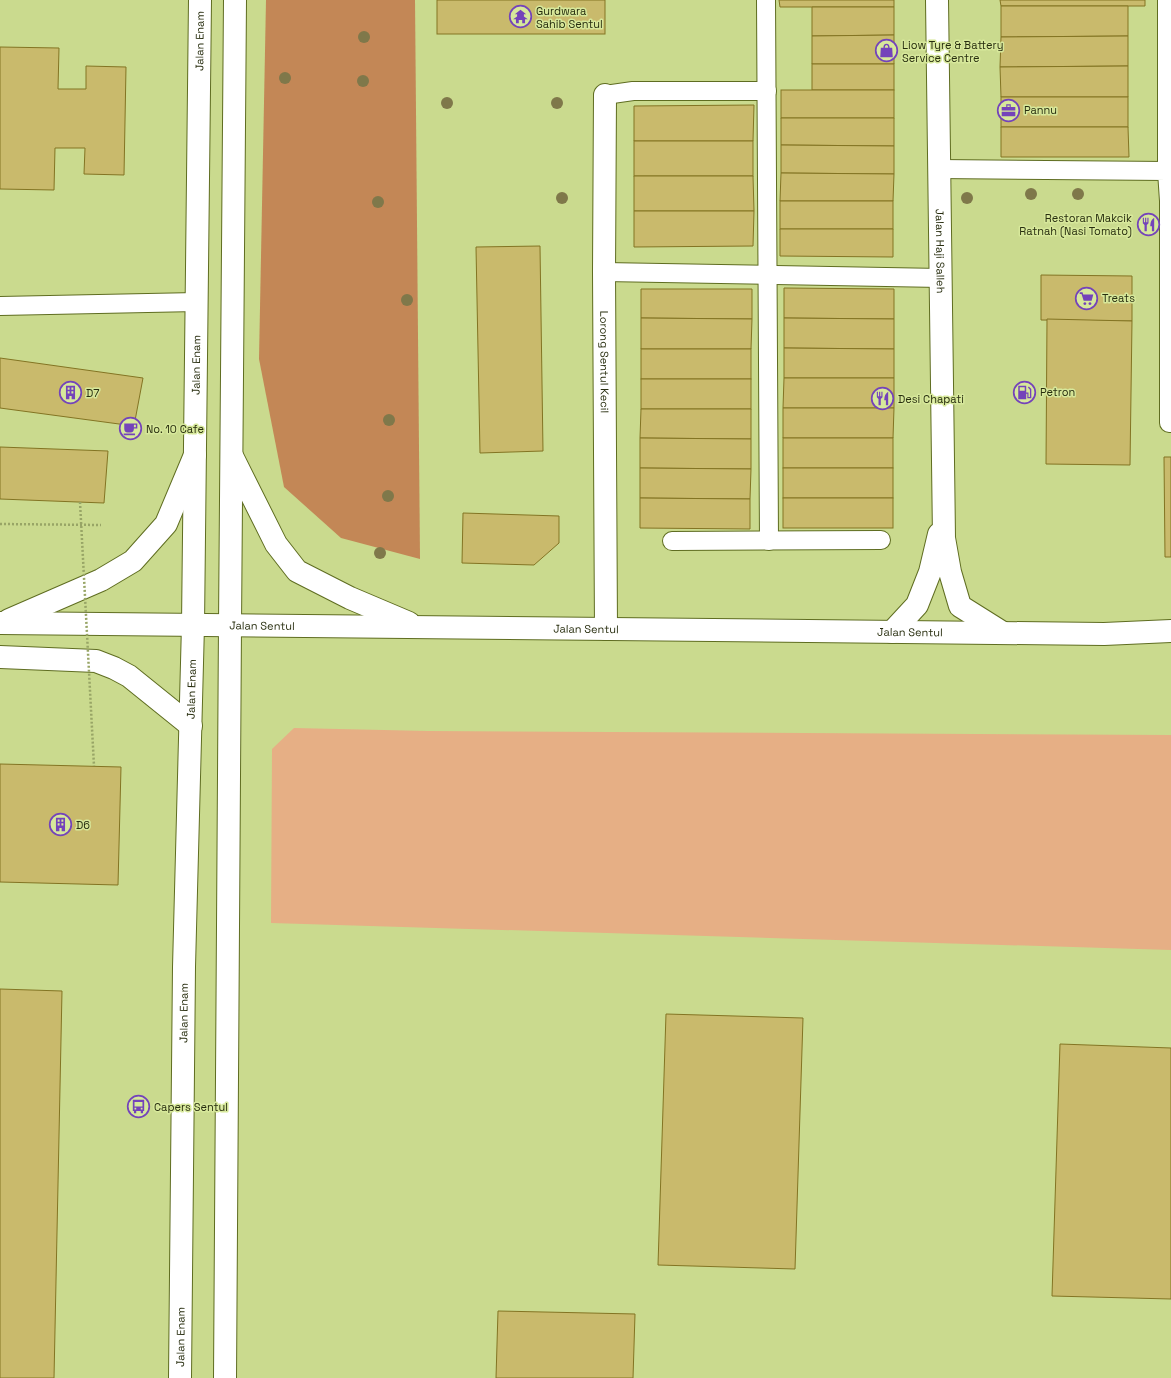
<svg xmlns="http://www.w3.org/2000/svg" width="1171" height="1378" font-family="'Space Grotesk',sans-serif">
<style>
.green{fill:#e6af85}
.forest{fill:#c38756}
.building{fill:#c9ba6c;stroke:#837423}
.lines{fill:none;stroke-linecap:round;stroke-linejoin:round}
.service-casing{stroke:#5f6d21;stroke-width:20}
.minor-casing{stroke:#5f6d21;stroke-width:24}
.secondary-casing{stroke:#5f6d21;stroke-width:24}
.primary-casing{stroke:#5f6d21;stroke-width:24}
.path{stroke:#98a566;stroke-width:2.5;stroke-dasharray:2 2;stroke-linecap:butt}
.service{stroke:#fff;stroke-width:18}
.minor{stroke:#fff;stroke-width:22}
.secondary{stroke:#fff;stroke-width:22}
.primary{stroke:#fff;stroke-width:22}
.path-bridge{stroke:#98a566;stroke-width:2.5;stroke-dasharray:2 2;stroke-linecap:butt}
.tree{fill:#7f784a}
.labels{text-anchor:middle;stroke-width:3;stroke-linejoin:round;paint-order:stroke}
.poi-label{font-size:11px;fill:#282e0f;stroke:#d7e89b;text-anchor:start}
.street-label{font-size:11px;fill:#282e0f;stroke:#d7e89b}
</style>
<rect width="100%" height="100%" fill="#cada8e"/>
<path class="green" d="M 294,728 L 428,731 L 1171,735 L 1171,950 L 271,923 L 272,749 Z"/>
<path class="forest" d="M 266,0 L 415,0 L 420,559 L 341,538 L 284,487 L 259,359 Z"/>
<g class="building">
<rect x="437" y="0" width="168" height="34"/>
<path d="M 779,0 L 894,0 L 894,7 L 780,7 Z"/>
<path d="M 1000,0 L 1145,0 L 1145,6 L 1001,6 Z"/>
<path d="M 1001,6 L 1128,6 L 1128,36 L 1001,37 Z"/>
<path d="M 812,7 L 894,7 L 894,35 L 812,36 Z"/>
<path d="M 894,35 L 894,64 L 812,64 L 812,36 Z"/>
<path d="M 1128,36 L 1128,66 L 1000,67 L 1001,37 Z"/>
<path d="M 0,47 L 59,48 L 58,89 L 86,89 L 86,66 L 126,67 L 124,175 L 84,174 L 85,148 L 55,148 L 54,190 L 0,189 Z"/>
<rect x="812" y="64" width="82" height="26"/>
<path d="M 1128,66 L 1128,97 L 1001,97 L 1000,67 Z"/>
<rect x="781" y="90" width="113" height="28"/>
<rect x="1001" y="97" width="127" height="30"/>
<path d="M 754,105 L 753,141 L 634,141 L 634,106 Z"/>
<path d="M 781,118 L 894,118 L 894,146 L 781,145 Z"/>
<path d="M 1001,127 L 1128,127 L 1129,157 L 1001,157 Z"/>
<rect x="634" y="141" width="119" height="35"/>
<path d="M 781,145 L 894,146 L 894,174 L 781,173 Z"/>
<path d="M 781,173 L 894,174 L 893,201 L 780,201 Z"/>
<path d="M 634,176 L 753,176 L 754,211 L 634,211 Z"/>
<rect x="780" y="201" width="113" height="28"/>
<path d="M 634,211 L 754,211 L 753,246 L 634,247 Z"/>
<path d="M 780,229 L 893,229 L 893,257 L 780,256 Z"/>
<path d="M 540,246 L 543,451 L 480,453 L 476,247 Z"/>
<path d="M 1041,275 L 1132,276 L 1132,321 L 1041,320 Z"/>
<path d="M 784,288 L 894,289 L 894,319 L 784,318 Z"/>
<path d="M 641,289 L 752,289 L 752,319 L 641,318 Z"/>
<path d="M 641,318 L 752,319 L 751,349 L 641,349 Z"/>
<path d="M 784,318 L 894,319 L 894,349 L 784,348 Z"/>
<path d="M 1047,319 L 1132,321 L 1130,465 L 1046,464 Z"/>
<path d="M 784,348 L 894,349 L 894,378 L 784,378 Z"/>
<rect x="641" y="349" width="110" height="30"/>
<path d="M 0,358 L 143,378 L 134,426 L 0,408 Z"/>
<path d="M 784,378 L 894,378 L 894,408 L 783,408 Z"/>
<rect x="641" y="379" width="110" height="30"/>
<path d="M 783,408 L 894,408 L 893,438 L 783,438 Z"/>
<path d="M 641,409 L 751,409 L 751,439 L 640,438 Z"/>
<path d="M 640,438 L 751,439 L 751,469 L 640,468 Z"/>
<rect x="783" y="438" width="110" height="30"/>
<path d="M 0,447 L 108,451 L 104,503 L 0,499 Z"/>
<path d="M 1164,457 L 1171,457 L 1171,557 L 1165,557 Z"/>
<path d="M 640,468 L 751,469 L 750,499 L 640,498 Z"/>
<rect x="783" y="468" width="110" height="30"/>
<path d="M 640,498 L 750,499 L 750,529 L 640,528 Z"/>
<rect x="783" y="498" width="110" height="30"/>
<path d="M 463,513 L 559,516 L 559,543 L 534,565 L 462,563 Z"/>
<path d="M 0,764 L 121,767 L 118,885 L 0,882 Z"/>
<path d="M 0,989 L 62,991 L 54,1378 L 0,1378 Z"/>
<path d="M 666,1014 L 803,1018 L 795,1269 L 658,1265 Z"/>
<path d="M 1060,1044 L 1171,1048 L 1171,1299 L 1052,1296 Z"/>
<path d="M 498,1311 L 635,1314 L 633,1378 L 496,1378 Z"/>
</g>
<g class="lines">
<defs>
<g id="service">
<path d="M 766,0 L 769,541"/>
<path d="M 1167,0 L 1167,171"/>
<path d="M 605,95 L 633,91 L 767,91"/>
<path d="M 939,169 L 1167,171 L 1169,201 L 1171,201"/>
<path d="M 1169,201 L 1169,423 L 1171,423"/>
<path d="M 604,272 L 941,278"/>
<path d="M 0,306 L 197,302"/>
<path d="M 672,541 L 881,540"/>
</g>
<g id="minor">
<path id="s1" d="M 937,0 L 944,538 L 950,572 L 960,606 L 1003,633"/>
<path id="s2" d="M 605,95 L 604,272 L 606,629"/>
<path d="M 892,632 L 917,605 L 930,572 L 939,534"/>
</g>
<g id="secondary">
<path id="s3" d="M 193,625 L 200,0"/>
<path d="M 230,625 L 235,0"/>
</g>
<g id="primary">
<path d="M 232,456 L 276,544 L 297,571 L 350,598 L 409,623"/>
<path d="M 9,620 L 101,580 L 133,561 L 166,524 L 195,455"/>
<path id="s4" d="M 0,623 L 1104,634 L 1171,631"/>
<path d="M 0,657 L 96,661 L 114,668 L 129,676 L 191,726"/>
<path id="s5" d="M 180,1378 L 184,967 L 193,625"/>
<path d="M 225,1378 L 230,625"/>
</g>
</defs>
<use href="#service" class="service-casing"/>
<use href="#minor" class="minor-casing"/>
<use href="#secondary" class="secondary-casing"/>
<use href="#primary" class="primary-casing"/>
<path class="path" d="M 0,524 L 101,525"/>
<use href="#service" class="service"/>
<use href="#minor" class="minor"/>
<use href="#secondary" class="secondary"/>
<use href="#primary" class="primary"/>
<path class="path-bridge" d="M 80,502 L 94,766"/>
</g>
<g class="tree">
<circle cx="364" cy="37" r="6"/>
<circle cx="285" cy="78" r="6"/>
<circle cx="363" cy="81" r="6"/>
<circle cx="447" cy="103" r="6"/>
<circle cx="557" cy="103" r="6"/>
<circle cx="1031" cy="194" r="6"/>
<circle cx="1078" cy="194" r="6"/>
<circle cx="562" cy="198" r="6"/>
<circle cx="967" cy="198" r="6"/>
<circle cx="378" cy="202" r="6"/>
<circle cx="407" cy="300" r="6"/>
<circle cx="389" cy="420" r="6"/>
<circle cx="388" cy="496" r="6"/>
<circle cx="380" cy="553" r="6"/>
</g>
<defs>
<symbol id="temple-ring" viewBox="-11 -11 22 22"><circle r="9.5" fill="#d7e89b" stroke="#7443ba" stroke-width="1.5"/><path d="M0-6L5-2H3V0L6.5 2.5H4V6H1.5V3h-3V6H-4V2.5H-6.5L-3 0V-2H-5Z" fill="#7443ba"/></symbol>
<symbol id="shop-ring" viewBox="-11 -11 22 22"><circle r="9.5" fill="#d7e89b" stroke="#7443ba" stroke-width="1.5"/><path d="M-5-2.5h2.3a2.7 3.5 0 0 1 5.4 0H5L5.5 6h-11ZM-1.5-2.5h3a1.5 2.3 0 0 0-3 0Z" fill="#7443ba"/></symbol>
<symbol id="office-ring" viewBox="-11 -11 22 22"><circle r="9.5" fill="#d7e89b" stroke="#7443ba" stroke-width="1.5"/><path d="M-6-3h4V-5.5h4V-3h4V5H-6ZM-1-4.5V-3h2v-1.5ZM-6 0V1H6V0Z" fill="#7443ba"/></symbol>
<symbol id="restaurant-ring" viewBox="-11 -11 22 22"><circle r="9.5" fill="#d7e89b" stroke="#7443ba" stroke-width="1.5"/><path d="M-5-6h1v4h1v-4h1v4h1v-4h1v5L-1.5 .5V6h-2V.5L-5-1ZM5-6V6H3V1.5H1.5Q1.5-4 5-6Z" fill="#7443ba"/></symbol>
<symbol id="supermarket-ring" viewBox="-11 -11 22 22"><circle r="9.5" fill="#d7e89b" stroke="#7443ba" stroke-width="1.5"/><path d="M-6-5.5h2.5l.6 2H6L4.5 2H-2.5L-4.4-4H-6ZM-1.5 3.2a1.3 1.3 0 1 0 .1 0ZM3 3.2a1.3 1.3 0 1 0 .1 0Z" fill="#7443ba"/></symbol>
<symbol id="fuel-ring" viewBox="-11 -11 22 22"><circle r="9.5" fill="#d7e89b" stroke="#7443ba" stroke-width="1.5"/><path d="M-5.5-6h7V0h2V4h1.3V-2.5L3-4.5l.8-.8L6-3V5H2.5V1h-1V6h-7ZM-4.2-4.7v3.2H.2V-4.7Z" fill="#7443ba"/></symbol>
<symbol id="building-ring" viewBox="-11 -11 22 22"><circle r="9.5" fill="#d7e89b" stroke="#7443ba" stroke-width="1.5"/><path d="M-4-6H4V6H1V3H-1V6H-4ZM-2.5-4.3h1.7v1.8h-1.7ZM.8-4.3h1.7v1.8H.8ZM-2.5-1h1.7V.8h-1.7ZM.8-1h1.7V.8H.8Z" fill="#7443ba"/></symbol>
<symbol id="cafe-ring" viewBox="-11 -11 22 22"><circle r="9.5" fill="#d7e89b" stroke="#7443ba" stroke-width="1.5"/><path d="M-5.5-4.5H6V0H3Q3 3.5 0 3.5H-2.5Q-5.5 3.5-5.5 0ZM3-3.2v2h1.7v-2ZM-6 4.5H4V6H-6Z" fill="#7443ba"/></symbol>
<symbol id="bus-ring" viewBox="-11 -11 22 22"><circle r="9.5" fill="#d7e89b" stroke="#7443ba" stroke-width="1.5"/><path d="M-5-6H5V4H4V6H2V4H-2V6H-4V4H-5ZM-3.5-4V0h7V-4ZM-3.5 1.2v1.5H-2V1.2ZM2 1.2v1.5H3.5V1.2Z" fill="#7443ba"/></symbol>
</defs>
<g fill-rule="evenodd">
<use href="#temple-ring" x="508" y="4" width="25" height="25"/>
<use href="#shop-ring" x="874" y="38" width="25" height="25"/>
<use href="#office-ring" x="996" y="98" width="25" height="25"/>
<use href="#restaurant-ring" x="1136" y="212" width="25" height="25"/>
<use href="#supermarket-ring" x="1074" y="286" width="25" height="25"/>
<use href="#fuel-ring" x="1012" y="380" width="25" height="25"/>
<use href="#building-ring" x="58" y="380" width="25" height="25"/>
<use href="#restaurant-ring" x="870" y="386" width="25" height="25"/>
<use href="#cafe-ring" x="118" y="416" width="25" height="25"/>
<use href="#building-ring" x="48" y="812" width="25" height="25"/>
<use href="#bus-ring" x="126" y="1094" width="25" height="25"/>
</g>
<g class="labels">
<g class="poi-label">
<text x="536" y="15">Gurdwara<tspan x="536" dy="13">Sahib Sentul</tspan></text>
<text x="902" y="49">Liow Tyre &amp; Battery<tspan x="902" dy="13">Service Centre</tspan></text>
<text x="1024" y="114">Pannu</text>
<text x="1132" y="222" text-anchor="end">Restoran Makcik<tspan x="1132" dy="13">Ratnah (Nasi Tomato)</tspan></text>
<text x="1102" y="302">Treats</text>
<text x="1040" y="396">Petron</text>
<text x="86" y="397">D7</text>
<text x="898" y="403">Desi Chapati</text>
<text x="146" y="433">No. 10 Cafe</text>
<text x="76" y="829">D6</text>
<text x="154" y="1111">Capers Sentul</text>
</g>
<g class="street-label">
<text dy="4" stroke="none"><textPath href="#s3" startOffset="584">Jalan Enam</textPath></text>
<text dy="4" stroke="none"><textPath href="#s1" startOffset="251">Jalan Haji Salleh</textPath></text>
<text dy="4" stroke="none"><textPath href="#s2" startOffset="267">Lorong Sentul Kecil</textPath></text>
<text dy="4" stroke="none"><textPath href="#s3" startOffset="260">Jalan Enam</textPath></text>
<text dy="4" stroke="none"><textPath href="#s4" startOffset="262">Jalan Sentul</textPath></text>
<text dy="4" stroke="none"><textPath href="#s4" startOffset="586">Jalan Sentul</textPath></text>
<text dy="4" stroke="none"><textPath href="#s4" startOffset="910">Jalan Sentul</textPath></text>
<text dy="4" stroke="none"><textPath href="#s5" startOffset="689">Jalan Enam</textPath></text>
<text dy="4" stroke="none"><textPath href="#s5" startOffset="365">Jalan Enam</textPath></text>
<text dy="4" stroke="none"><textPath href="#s5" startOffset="41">Jalan Enam</textPath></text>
</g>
</g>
</svg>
